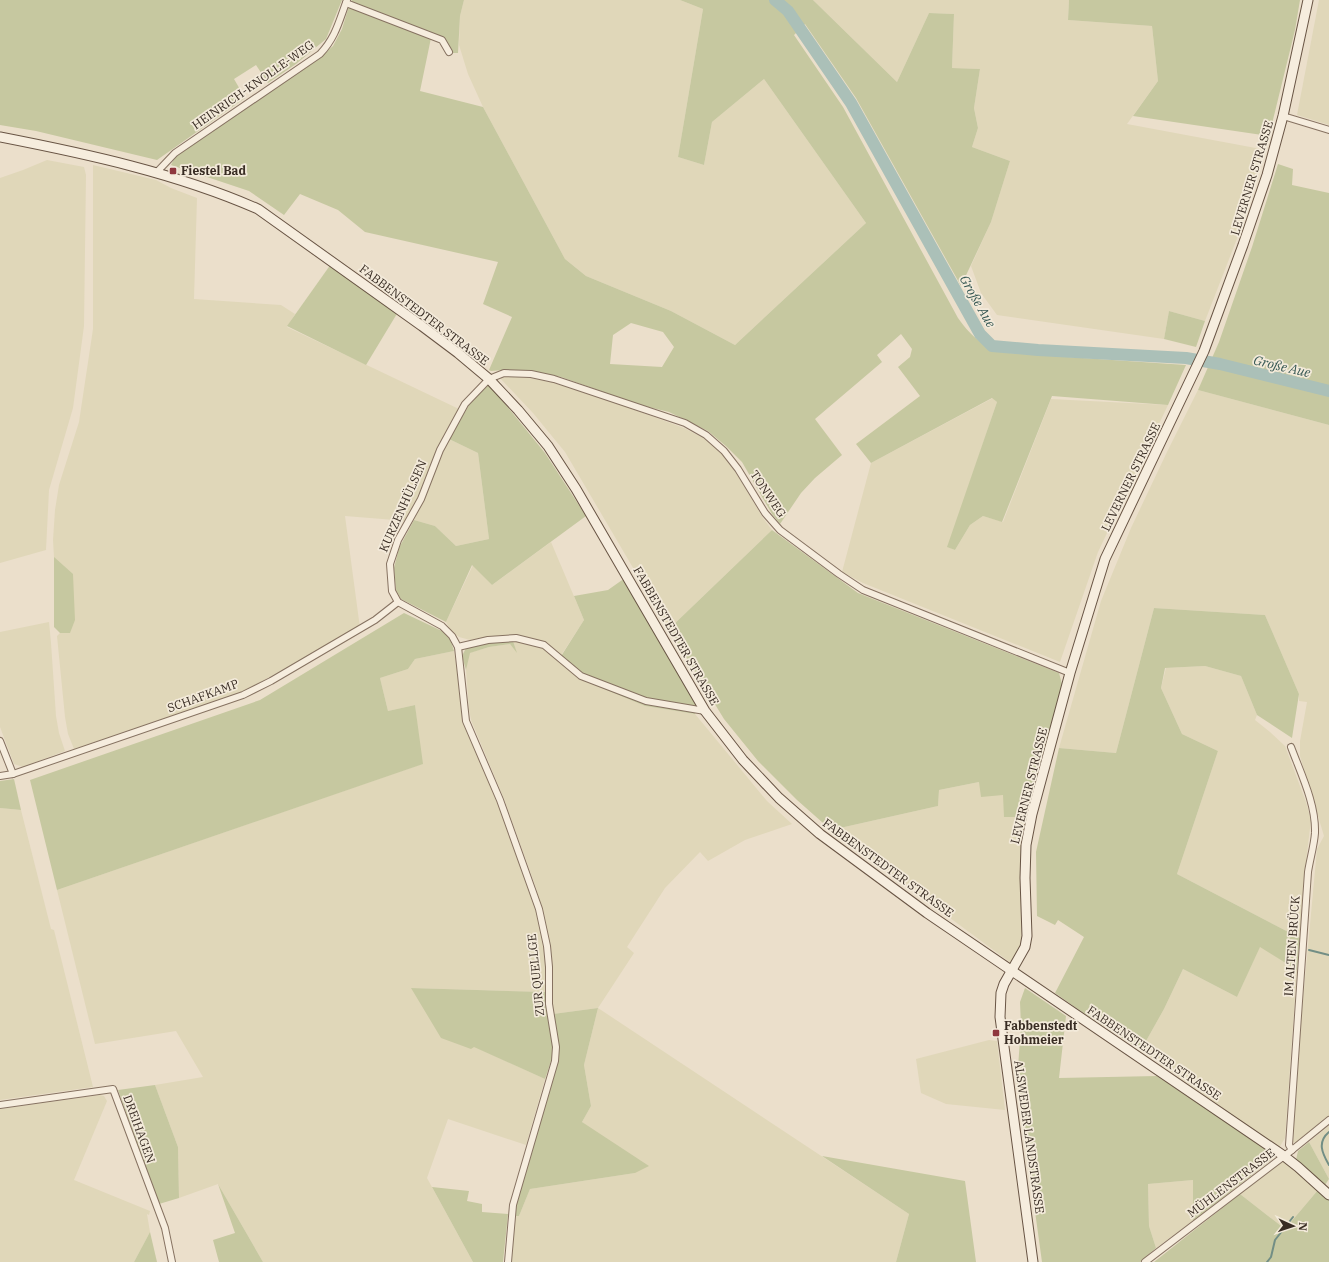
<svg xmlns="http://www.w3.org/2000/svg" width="1329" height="1262" font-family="'IBM Plex Serif',serif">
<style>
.farmland{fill:#e0d7b9}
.green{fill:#c6c8a0;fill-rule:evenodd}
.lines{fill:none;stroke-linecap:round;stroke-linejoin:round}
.stream{stroke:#728e85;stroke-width:2}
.river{stroke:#abc0b8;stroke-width:12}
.street-casing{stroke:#867261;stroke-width:8}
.secondary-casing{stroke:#685444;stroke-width:11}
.street{stroke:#f6edde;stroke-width:6}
.secondary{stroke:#f6edde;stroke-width:9}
.poi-dot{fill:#8f373e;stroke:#f3eada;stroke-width:1.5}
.labels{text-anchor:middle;stroke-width:3.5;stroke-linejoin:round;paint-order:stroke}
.street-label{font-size:12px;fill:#382c23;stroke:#f3eada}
.poi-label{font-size:12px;font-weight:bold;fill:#382c23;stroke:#f3eada;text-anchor:start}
.water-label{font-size:13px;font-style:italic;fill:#345652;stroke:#f3eada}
</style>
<rect width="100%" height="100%" fill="#ebdfcb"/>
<g class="farmland">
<path d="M 464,0 L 680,0 L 703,9 L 678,157 L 704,165 L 712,122 L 764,79 L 866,223 L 735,345 L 671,311 L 586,276 L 565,259 L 483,107 L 468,74 L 459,45 L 460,16 Z"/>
<path d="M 813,0 L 1069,0 L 1068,20 L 1152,26 L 1158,81 L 1127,124 L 1261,149 L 1263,154 L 1238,236 L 1205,321 L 1169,311 L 1164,339 L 997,315 L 981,293 L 971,266 L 991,222 L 1010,161 L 972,147 L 978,128 L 974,108 L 980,69 L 952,68 L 954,14 L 929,13 L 897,82 Z"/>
<path d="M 1319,0 L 1329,0 L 1329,125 L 1297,115 Z"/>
<path d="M 47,160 L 84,167 L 86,175 L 84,326 L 73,408 L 49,490 L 46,550 L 0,563 L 0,178 L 23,170 Z"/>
<path d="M 93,165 L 156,180 L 171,188 L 197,198 L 194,299 L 281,305 L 295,314 L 287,327 L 459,409 L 438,450 L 418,498 L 407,521 L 345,516 L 360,628 L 242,692 L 74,749 L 68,734 L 65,717 L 57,636 L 60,633 L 70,633 L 54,557 L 53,540 L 55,510 L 59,485 L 79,422 L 93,329 Z"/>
<path d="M 505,376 L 530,378 L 554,383 L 627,407 L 684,428 L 705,439 L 722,454 L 735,471 L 763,518 L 772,530 L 669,629 L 565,452 L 533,413 L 499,377 Z"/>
<path d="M 1198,390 L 1329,425 L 1329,1117 L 1296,1143 L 1293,1142 L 1298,1054 L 1317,849 L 1324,836 L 1300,756 L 1300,741 L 1307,702 L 1299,701 L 1299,694 L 1265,615 L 1154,608 L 1116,753 L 1059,748 L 1101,601 L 1131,528 L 1167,452 Z"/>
<path d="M 993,398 L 997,402 L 948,547 L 955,550 L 970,525 L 983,516 L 1003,522 L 1051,399 L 1168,405 L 1098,552 L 1060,662 L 863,583 L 842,572 L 871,463 Z"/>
<path d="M 449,439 L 478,453 L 489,539 L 456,546 L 435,526 L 414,520 Z"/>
<path d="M 551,542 L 584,620 L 558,660 L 592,684 L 645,706 L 695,714 L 767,801 L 792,824 L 745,840 L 708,861 L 700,852 L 665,888 L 627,947 L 634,953 L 598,1008 L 909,1214 L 896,1262 L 510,1262 L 514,1216 L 519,1216 L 530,1189 L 635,1173 L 582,1122 L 591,1106 L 584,1065 L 598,1008 L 553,1014 L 551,992 L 550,946 L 536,888 L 504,799 L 471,720 L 469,709 L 466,670 L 469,653 L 489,647 L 510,644 L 516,651 L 513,641 L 509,636 L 470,640 L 459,637 L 451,631 L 446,622 L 473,565 L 492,585 Z"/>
<path d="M 49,622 L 51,643 L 56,716 L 59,733 L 65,751 L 23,767 L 14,764 L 0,727 L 0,632 Z"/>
<path d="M 454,651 L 465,724 L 498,802 L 537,913 L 544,947 L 546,971 L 545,992 L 412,988 L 473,1046 L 545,1079 L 526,1145 L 448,1119 L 427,1178 L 473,1262 L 263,1262 L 218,1184 L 179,1198 L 178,1147 L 155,1085 L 203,1077 L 176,1031 L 95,1044 L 57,890 L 422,764 L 415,705 L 388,711 L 380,678 L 408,669 L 415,659 Z"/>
<path d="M 1205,666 L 1241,676 L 1257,715 L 1255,720 L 1270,732 L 1285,746 L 1306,802 L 1311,820 L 1304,878 L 1300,938 L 1177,874 L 1218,751 L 1182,734 L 1161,688 L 1166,668 Z"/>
<path d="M 979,782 L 1003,795 L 1027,817 L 1021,845 L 1022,944 L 1011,963 L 831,830 L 938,806 L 939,790 Z"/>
<path d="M 0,808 L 21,810 L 51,929 L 54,930 L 93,1087 L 0,1100 Z"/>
<path d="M 1260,946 L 1297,970 L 1285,1138 L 1279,1148 L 1141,1050 L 1164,1009 L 1183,969 L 1237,997 Z"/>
<path d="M 989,1040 L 997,1041 L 1005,1110 L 946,1104 L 921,1093 L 916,1059 Z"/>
<path d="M 100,1095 L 104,1096 L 107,1101 L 74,1180 L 150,1211 L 149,1215 L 147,1214 L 150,1232 L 134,1262 L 0,1262 L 0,1109 Z"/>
<path d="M 1329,1126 L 1329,1179 L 1309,1142 Z"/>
<path d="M 1283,1160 L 1318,1190 L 1285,1229 L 1240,1194 Z"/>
<path d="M 1193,1180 L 1193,1221 L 1156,1248 L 1149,1226 L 1148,1184 Z"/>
</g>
<g class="green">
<path d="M 0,0 L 342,0 L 326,39 L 296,64 L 268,83 L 256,65 L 234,79 L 245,98 L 157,160 L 36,131 L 0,125 Z"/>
<path d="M 352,0 L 464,0 L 460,16 L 458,53 L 452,53 L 444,39 L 351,3 Z"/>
<path d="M 680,0 L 813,0 L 897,82 L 929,13 L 954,14 L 952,68 L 980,69 L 974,108 L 978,128 L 972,147 L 1010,161 L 991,222 L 961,286 L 856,98 L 805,24 L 794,35 L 843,107 L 958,318 C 973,339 983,346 1009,353 L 1186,365 L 1168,405 L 1052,396 L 1002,522 L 983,516 L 970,525 L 955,550 L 947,547 L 997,402 L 992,398 L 871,463 L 856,444 L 920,396 L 898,367 L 910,357 L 912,349 L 901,334 L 877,355 L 882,362 L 815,419 L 842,455 L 815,478 L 801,493 L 780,524 L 772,514 L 742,462 L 727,447 L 708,431 L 669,412 L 640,405 L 561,377 L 531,371 L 503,370 L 491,371 L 489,370 L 512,317 L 483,304 L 498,262 L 365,232 L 338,210 L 300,194 L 284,215 L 249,191 L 171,165 L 175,157 L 317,60 L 333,46 L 342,29 L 349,6 L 431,38 L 420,91 L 483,107 L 565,259 L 586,276 L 671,311 L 735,345 L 866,223 L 764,79 L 712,122 L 704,165 L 678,157 L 703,9 ZM 631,323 L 663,332 L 674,347 L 662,367 L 610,364 L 613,335 Z"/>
<path d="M 1069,0 L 1300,0 L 1295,30 L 1269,136 L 1133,116 L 1158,81 L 1152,26 L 1068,20 Z"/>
<path d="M 1278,164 L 1293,169 L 1292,185 L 1329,193 L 1329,425 L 1198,390 L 1219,342 L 1252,247 Z"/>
<path d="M 331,264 L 398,312 L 366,365 L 287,326 Z"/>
<path d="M 1169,311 L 1205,321 L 1196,347 L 1164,339 Z"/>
<path d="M 488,383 L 545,453 L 586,516 L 492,585 L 472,565 L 446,622 L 401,599 L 396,590 L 394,568 L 399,548 L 414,520 L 435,526 L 456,546 L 489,539 L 478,453 L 449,439 L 469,405 Z"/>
<path d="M 772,530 L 858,593 L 1059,673 L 1062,684 L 1027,817 L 1004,817 L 1003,795 L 981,797 L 979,782 L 939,790 L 938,806 L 831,830 L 797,800 L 758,761 L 724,719 L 669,629 Z"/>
<path d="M 54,557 L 73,574 L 75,620 L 70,633 L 60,633 L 54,627 Z"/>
<path d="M 625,578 L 699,706 L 695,714 L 645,706 L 592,684 L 579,678 L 558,661 L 584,620 L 574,596 L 608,590 Z"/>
<path d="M 1154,608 L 1265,615 L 1299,694 L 1292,738 L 1257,715 L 1241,676 L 1205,666 L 1165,668 L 1161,688 L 1182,734 L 1218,751 L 1177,874 L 1300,938 L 1297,970 L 1260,947 L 1237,997 L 1183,969 L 1164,1009 L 1141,1050 L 1079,1010 L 1055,993 L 1084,937 L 1058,920 L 1055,925 L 1037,916 L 1036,852 L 1059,748 L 1116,753 Z"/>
<path d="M 404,613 L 444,632 L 451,641 L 454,651 L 415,659 L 408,669 L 380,678 L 388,711 L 415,705 L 423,764 L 57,890 L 30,780 L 260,700 Z"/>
<path d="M 513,641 L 517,653 L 510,644 L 489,647 L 470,653 L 466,670 L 462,656 L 466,648 L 488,642 Z"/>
<path d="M 14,779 L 21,810 L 0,808 L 0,781 Z"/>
<path d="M 411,988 L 545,992 L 552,1042 L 552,1058 L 545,1079 L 474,1047 L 471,1049 L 441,1038 Z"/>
<path d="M 1025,988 L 1066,1016 L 1059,1078 L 1157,1076 L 1276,1156 L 1193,1221 L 1193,1180 L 1148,1184 L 1149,1226 L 1156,1248 L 1140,1262 L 1042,1262 L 1017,1081 L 1021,1026 L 1020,1002 Z"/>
<path d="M 598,1008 L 584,1065 L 591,1106 L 582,1122 L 649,1166 L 635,1173 L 530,1189 L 519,1216 L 514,1216 L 514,1206 L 557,1062 L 553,1014 Z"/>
<path d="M 155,1085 L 178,1147 L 179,1198 L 159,1204 L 118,1090 Z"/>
<path d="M 1309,1142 L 1329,1179 L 1325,1185 L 1296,1160 L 1298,1151 Z"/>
<path d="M 822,1156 L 965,1181 L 976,1262 L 896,1262 L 909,1214 Z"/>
<path d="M 218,1184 L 263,1262 L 219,1262 L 213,1240 L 235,1233 Z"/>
<path d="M 432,1187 L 469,1191 L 467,1201 L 482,1204 L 482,1212 L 508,1214 L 503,1262 L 473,1262 Z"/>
<path d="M 1318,1190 L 1329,1200 L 1329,1262 L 1154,1262 L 1240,1194 L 1285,1229 Z"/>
<path d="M 150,1232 L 157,1262 L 134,1262 Z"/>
</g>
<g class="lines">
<g class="stream">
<path d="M 1309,950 L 1329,955"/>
<path d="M 1329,1132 C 1317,1142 1322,1153 1329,1165"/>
<path d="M 1267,1262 L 1271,1257 L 1275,1240 L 1293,1217"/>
</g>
<path class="river" d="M 775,0 L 788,11 L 851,103 L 980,334 L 992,346 L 1038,350 L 1186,358 L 1220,364 L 1329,391"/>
<defs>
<g id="street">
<path d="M 346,3 L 442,40 L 449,52"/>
<path d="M 1283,116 L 1329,130"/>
<path d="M 156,173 L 175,153 L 320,54 C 336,37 339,21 347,0"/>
<path d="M 458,647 L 466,721 L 500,800 L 539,909 L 547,946 L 549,967 L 549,1004 L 556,1047 L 555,1061 L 513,1205 L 508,1262"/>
<path d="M 705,711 L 646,701 L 581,676 L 544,645 L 516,638 L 488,640 L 458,647 L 452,636 L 442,626 L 398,602 L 392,591 L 390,564 L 398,540 L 421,499 L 440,450 L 465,404 L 489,379 L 504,373 L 531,374 L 554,379 L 685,423 L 706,435 L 724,451 L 738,469 L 765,513 L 780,530 L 839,574 L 863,590 L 1070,673"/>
<path d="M 0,741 L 13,774"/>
<path d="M 1291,747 C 1301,774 1316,804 1315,833 C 1314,846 1310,859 1308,872 L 1289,1145 L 1292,1150"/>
<path d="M 0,776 L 13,774 L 243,695 L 271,681 L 375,620 L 398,602"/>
<path d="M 0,1105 L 113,1089 L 165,1228 L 172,1262"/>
<path d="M 1145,1262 L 1292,1150 L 1329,1120"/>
</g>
<g id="secondary">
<path d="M 0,137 C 87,154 176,173 258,209 L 422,326 L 458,353 L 489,379 L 518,410 L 548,446 L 576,489 L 705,711 L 743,760 L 779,798 L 820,834 L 927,913 L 1284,1156 L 1298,1167 L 1329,1195"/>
<path d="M 1033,1262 L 1000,1017 L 1001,993 L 1004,984 L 1025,947 L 1027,936 L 1025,878 L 1026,845 L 1032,814 L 1070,673 L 1105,559 L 1204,351 L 1243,245 L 1267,175 L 1283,116 L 1308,0"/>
</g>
</defs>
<use href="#street" class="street-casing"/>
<use href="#secondary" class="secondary-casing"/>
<use href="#street" class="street"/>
<use href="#secondary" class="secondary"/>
</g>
<g class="poi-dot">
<rect x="169" y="167" width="8" height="8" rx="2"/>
<rect x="992" y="1029" width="8" height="8" rx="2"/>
</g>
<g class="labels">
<g class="street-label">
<text transform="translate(253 85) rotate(-35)" y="4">HEINRICH-KNOLLE-WEG</text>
<text transform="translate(1252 178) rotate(-73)" y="4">LEVERNER STRASSE</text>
<text transform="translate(424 315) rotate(37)" y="4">FABBENSTEDTER STRASSE</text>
<text transform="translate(1131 477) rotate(-64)" y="4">LEVERNER STRASSE</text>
<text transform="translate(768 494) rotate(56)" y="4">TONWEG</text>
<text transform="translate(403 506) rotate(-66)" y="4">KURZENHÜLSEN</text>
<text transform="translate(676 636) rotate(60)" y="4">FABBENSTEDTER STRASSE</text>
<text transform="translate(203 696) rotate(-20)" y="4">SCHAFKAMP</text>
<text transform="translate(1029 786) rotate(-76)" y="4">LEVERNER STRASSE</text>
<text transform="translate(888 868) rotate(36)" y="4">FABBENSTEDTER STRASSE</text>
<text transform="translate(1292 946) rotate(-86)" y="4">IM ALTEN BRÜCK</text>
<text transform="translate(536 975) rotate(-96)" y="4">ZUR QUELLGE</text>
<text transform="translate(1154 1053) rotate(34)" y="4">FABBENSTEDTER STRASSE</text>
<text transform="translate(139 1129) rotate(70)" y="4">DREIHAGEN</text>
<text transform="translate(1029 1137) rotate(82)" y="4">ALSWEDER LANDSTRASSE</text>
<text transform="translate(1231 1183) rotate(-37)" y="4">MÜHLENSTRASSE</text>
</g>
<g class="poi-label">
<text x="181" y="175">Fiestel Bad</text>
<text x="1004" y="1030">Fabbenstedt<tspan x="1004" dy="14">Hohmeier</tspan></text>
</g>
<g class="water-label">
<text transform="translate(978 301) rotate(60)" y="5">Große Aue</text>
<text transform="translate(1282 366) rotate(13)" y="5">Große Aue</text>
</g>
</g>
<g transform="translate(1293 1226) rotate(93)" stroke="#f3eada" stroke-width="3" paint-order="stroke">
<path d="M0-3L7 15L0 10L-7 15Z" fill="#382c23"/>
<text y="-6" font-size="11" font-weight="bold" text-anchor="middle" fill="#382c23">N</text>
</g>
</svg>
